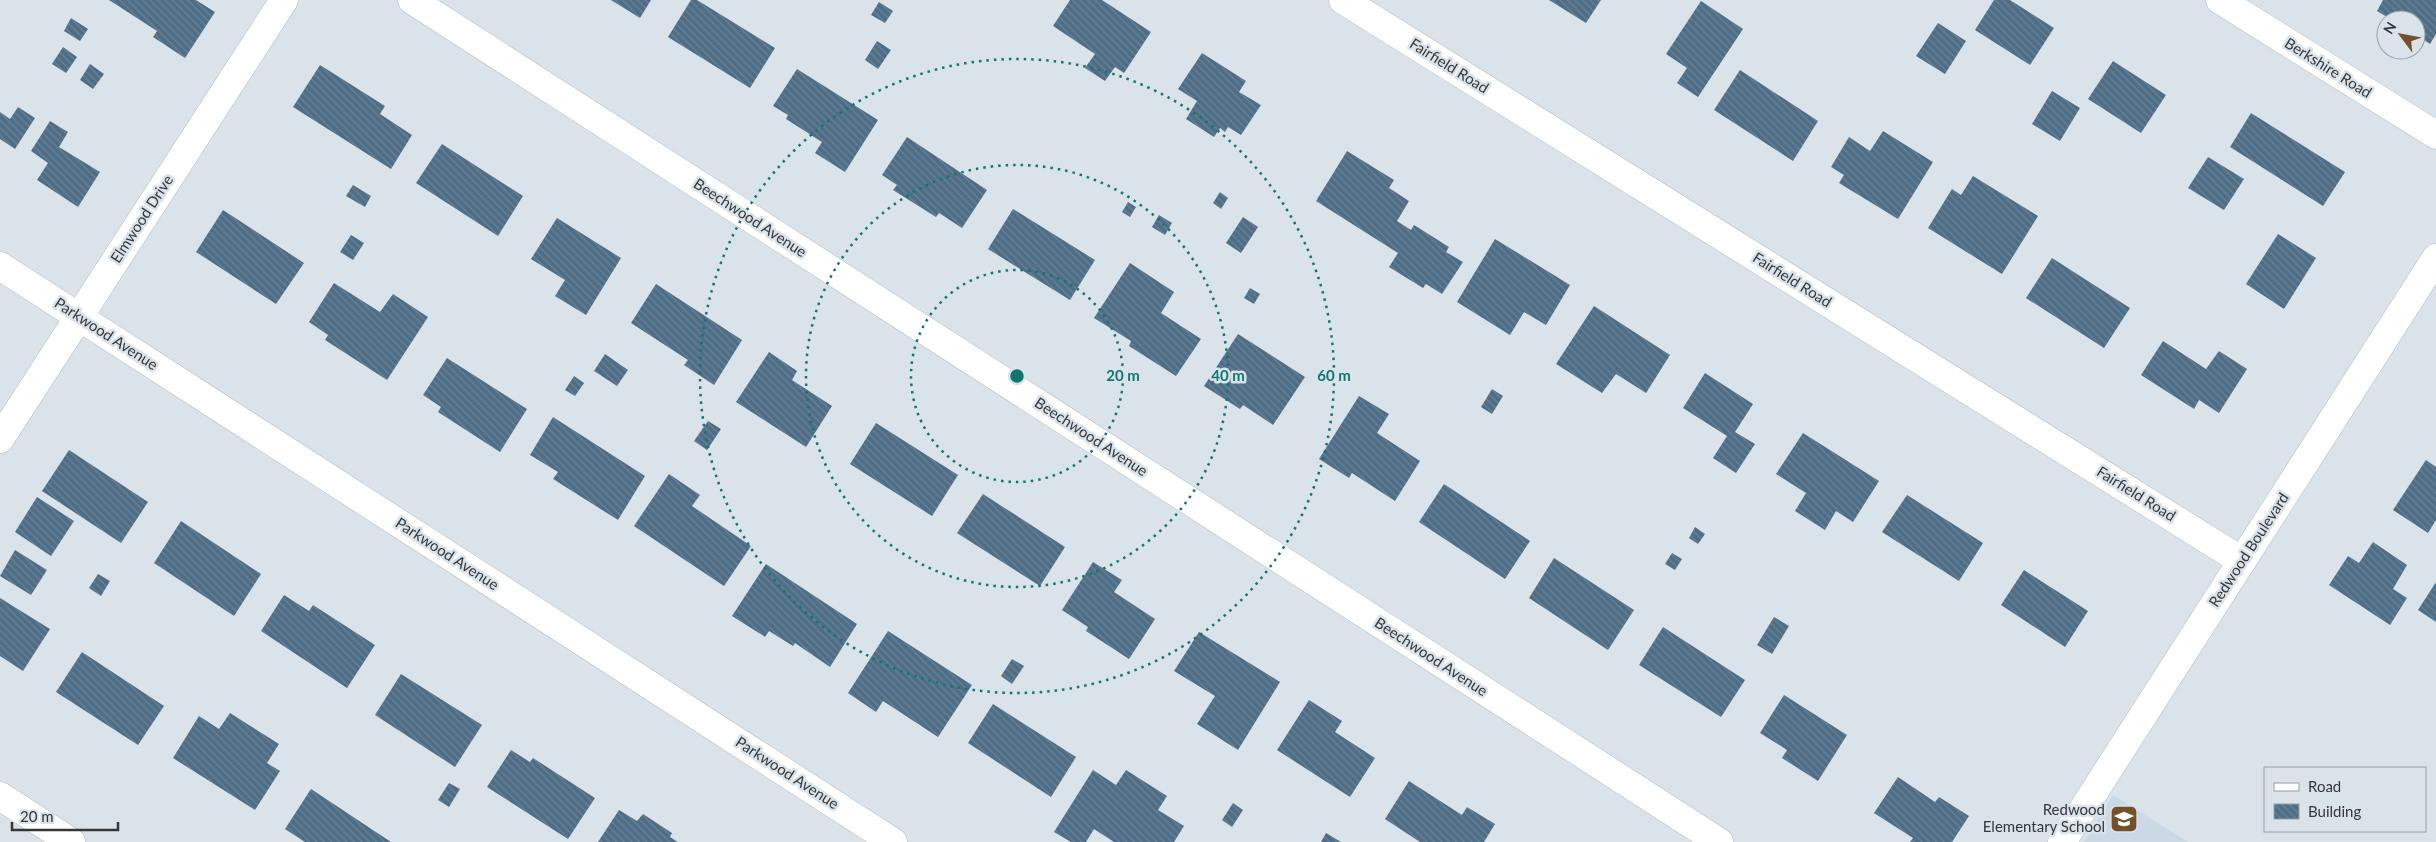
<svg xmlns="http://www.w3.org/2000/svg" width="2436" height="842" font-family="Lato,sans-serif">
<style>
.built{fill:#cad9e5}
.building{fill:url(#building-back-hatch)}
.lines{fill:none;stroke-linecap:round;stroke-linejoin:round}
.minor-casing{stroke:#b4bcc2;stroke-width:29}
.minor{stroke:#fff;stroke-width:28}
.ring{fill:none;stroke:#0f766e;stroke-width:2.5;stroke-dasharray:2.5 5}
.labels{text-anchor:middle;stroke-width:5;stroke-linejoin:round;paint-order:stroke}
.street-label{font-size:15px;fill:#34373a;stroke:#dbe3ea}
.poi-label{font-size:15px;fill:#34373a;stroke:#dbe3ea;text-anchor:end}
.centre{fill:#0f766e;stroke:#dbe3ea;stroke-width:2.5}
.ring-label{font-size:15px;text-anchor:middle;font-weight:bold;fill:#0f766e;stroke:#dbe3ea;stroke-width:5;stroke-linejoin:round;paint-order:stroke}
</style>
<defs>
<pattern id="building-back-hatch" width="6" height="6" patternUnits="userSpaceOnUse" patternTransform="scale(1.25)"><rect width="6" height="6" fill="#4e6d86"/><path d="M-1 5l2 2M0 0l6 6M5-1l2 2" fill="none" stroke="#6b8296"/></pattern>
</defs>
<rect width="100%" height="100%" fill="#dbe3ea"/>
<path class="built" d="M 2113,795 L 2188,842 L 2084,842 Z"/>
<g class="building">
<path d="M 109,0 L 196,0 L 215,12 L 185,58 L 153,37 L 157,31 Z"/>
<path d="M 611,0 L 651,0 L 640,18 Z"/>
<path d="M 691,0 L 697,0 L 775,48 L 750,88 L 668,37 Z"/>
<path d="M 1070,0 L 1102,0 L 1151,32 L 1124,73 L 1115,67 L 1105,81 L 1085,68 L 1095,54 L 1053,26 Z"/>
<path d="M 1549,0 L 1601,0 L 1586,23 Z"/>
<path d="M 1994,0 L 2010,0 L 2054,28 L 2030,65 L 1975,30 Z"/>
<path d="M 2383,0 L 2436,0 L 2436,34 L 2430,44 L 2416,35 L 2416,20 L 2392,20 L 2377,11 Z"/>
<path d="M 1701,1 L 1743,29 L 1698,97 L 1677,83 L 1687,68 L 1666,54 Z"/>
<path d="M 879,2 L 893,11 L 885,23 L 871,15 Z"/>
<path d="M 71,18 L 88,29 L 80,41 L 64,31 Z"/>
<path d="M 1938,23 L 1966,41 L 1945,74 L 1916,56 Z"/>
<path d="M 877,41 L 891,50 L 878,69 L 865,60 Z"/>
<path d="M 63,47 L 77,57 L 66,73 L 52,64 Z"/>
<path d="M 1202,53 L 1246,81 L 1239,92 L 1261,105 L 1241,135 L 1228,127 L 1225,132 L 1220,128 L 1214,137 L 1186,119 L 1197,101 L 1178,89 Z"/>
<path d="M 2113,61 L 2166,95 L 2141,133 L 2088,99 Z"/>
<path d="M 90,64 L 104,74 L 93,89 L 80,80 Z"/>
<path d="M 320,65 L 385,106 L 380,114 L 412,135 L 391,169 L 293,107 Z"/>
<path d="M 797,69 L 878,120 L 845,172 L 815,153 L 822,142 L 786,119 L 788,115 L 773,106 Z"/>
<path d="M 1740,70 L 1818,121 L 1793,161 L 1714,110 Z"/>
<path d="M 2052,91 L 2080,108 L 2060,141 L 2032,124 Z"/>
<path d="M 18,107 L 35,118 L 15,149 L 0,139 L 0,112 L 10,119 Z"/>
<path d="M 2251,113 L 2345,172 L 2323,206 L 2230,147 Z"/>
<path d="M 50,121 L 68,132 L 59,147 L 100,172 L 78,207 L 37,180 L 48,163 L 31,151 Z"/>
<path d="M 1883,131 L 1933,162 L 1898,219 L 1839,183 L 1844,175 L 1831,167 L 1849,137 L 1870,151 Z"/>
<path d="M 907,137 L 987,190 L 962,228 L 939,213 L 936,217 L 893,190 L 897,185 L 882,175 Z"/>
<path d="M 442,144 L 523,196 L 498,236 L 416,183 Z"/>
<path d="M 1347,151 L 1394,180 L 1389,188 L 1409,201 L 1397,221 L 1411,230 L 1414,225 L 1449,247 L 1446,252 L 1463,262 L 1442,294 L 1426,284 L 1423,288 L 1389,267 L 1398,253 L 1316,201 Z"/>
<path d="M 2208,157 L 2244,179 L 2224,210 L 2188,188 Z"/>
<path d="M 1973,176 L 2038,216 L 2002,274 L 1928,228 L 1952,189 L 1961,195 Z"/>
<path d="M 353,185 L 371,196 L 365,207 L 346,196 Z"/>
<path d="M 1220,192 L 1228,198 L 1221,209 L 1213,203 Z"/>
<path d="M 1128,202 L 1136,207 L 1130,217 L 1122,212 Z"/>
<path d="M 1013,209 L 1095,260 L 1070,300 L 988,249 Z"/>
<path d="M 223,210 L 304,263 L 276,304 L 196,252 Z"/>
<path d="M 1159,215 L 1172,223 L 1165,235 L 1152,227 Z"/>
<path d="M 1243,217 L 1258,227 L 1241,253 L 1226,243 Z"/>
<path d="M 557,218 L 621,258 L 586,315 L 555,296 L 565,280 L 531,259 Z"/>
<path d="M 2278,234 L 2316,258 L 2284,309 L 2246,284 Z"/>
<path d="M 351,235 L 364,243 L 353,260 L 340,252 Z"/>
<path d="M 1495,239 L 1570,285 L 1546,325 L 1524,312 L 1510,335 L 1457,302 Z"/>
<path d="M 2052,258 L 2130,308 L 2104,348 L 2026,298 Z"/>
<path d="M 1130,263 L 1174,292 L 1161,313 L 1201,339 L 1176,376 L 1129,346 L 1131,341 L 1094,318 Z"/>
<path d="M 334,283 L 380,312 L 393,294 L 428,317 L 387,380 L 325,340 L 328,335 L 309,322 Z"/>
<path d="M 656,284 L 742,340 L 714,385 L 684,365 L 688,360 L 631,323 Z"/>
<path d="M 1250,288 L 1260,294 L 1254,304 L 1244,298 Z"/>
<path d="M 1594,306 L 1670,355 L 1646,393 L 1616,374 L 1602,393 L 1556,364 Z"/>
<path d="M 1238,334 L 1305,377 L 1273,425 L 1243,405 L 1240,409 L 1204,386 Z"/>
<path d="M 2163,341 L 2206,369 L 2219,351 L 2247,369 L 2219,413 L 2199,400 L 2194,409 L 2141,375 Z"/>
<path d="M 769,352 L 797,371 L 792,380 L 832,406 L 806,447 L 736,402 Z"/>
<path d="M 605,354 L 628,370 L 617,386 L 594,371 Z"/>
<path d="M 447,358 L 527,409 L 500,452 L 438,412 L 441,407 L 423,395 Z"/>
<path d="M 1705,373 L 1753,404 L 1735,432 L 1755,444 L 1736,473 L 1713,458 L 1727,436 L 1683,408 Z"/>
<path d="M 574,376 L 584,383 L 575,396 L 565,390 Z"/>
<path d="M 1492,389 L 1503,396 L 1492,414 L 1481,407 Z"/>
<path d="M 1359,396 L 1389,414 L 1377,433 L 1420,461 L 1395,501 L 1352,473 L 1349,478 L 1319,459 Z"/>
<path d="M 553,417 L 645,476 L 618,520 L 553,479 L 558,472 L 530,455 Z"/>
<path d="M 708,421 L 721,429 L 707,450 L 694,441 Z"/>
<path d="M 876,423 L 958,475 L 932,516 L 850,464 Z"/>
<path d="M 1803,433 L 1879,481 L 1853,522 L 1836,511 L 1825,530 L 1795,511 L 1806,493 L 1776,474 Z"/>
<path d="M 69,450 L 148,502 L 121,543 L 42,491 Z"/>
<path d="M 2426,460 L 2436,467 L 2436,520 L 2428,533 L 2393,510 Z"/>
<path d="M 669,474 L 700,495 L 692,506 L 751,546 L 724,586 L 634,526 Z"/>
<path d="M 1444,484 L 1530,541 L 1505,579 L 1419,522 Z"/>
<path d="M 983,494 L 1065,547 L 1040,586 L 957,533 Z"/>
<path d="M 1907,495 L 1983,543 L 1959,581 L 1882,532 Z"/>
<path d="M 37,497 L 74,521 L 51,556 L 15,532 Z"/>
<path d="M 181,521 L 261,574 L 234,616 L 154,563 Z"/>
<path d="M 1695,527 L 1705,534 L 1698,544 L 1689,538 Z"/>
<path d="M 2373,542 L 2407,565 L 2393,589 L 2407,598 L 2390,625 L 2329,585 L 2348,556 L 2359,563 Z"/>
<path d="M 15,550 L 47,570 L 31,595 L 0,576 Z"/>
<path d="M 1672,553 L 1682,559 L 1675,570 L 1665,564 Z"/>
<path d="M 1554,558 L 1634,610 L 1608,650 L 1529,598 Z"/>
<path d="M 1093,562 L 1122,580 L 1114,592 L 1155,619 L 1129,659 L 1086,631 L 1088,627 L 1062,610 Z"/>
<path d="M 766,564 L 857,624 L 830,667 L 795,643 L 793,646 L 769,631 L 765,637 L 732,616 Z"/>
<path d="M 2024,570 L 2088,611 L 2065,647 L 2001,605 Z"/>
<path d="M 98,574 L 110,581 L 101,596 L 89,588 Z"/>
<path d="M 2436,582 L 2436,622 L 2418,610 Z"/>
<path d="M 284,595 L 309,611 L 313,605 L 375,645 L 347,688 L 261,631 Z"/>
<path d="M 0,598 L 50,629 L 23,671 L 0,656 Z"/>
<path d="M 1774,617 L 1789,626 L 1772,654 L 1757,645 Z"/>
<path d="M 1663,627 L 1745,680 L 1721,717 L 1639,665 Z"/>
<path d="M 888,631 L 972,685 L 938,737 L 883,701 L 876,712 L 848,693 Z"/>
<path d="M 1199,632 L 1280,682 L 1238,750 L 1197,724 L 1215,696 L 1174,671 Z"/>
<path d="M 82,652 L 164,706 L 138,745 L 56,692 Z"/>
<path d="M 1012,659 L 1024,666 L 1012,684 L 1001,676 Z"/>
<path d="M 401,674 L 482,725 L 455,767 L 375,715 Z"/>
<path d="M 1784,695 L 1847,735 L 1818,781 L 1782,758 L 1787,750 L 1760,733 Z"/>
<path d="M 1309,700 L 1342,721 L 1335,732 L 1375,758 L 1350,797 L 1277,750 Z"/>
<path d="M 993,704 L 1076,757 L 1051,797 L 968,743 Z"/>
<path d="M 230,713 L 279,744 L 267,763 L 280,771 L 255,810 L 173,758 L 199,716 L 219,729 Z"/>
<path d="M 511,750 L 530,762 L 533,758 L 595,798 L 568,839 L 487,787 Z"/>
<path d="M 1093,770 L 1116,785 L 1126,770 L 1167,796 L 1158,810 L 1184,826 L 1174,842 L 1114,842 L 1094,829 L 1086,842 L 1071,842 L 1054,832 Z"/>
<path d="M 1898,777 L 1935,802 L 1939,797 L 1969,816 L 1952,842 L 1910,842 L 1913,838 L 1874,813 Z"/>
<path d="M 1409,781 L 1462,815 L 1467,807 L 1495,824 L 1484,842 L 1420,842 L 1385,819 Z"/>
<path d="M 449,783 L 460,789 L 449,807 L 438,800 Z"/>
<path d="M 311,789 L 391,842 L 305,842 L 285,829 Z"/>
<path d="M 1233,803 L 1243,810 L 1232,827 L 1222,820 Z"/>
<path d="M 619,810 L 637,821 L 643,814 L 672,833 L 670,837 L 678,842 L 598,842 Z"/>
<path d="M 1326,833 L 1341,842 L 1321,842 Z"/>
</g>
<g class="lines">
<defs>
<g id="minor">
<path d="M 412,0 L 1719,842"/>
<path d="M 1343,0 L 2242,561"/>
<path d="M 2220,0 L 2436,135"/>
<path d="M 0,266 L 893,842"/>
<path d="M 0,439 L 284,0"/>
<path d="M 0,796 L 71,842"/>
<path d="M 2062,842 L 2436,258"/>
</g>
</defs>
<use href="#minor" class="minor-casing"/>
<use href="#minor" class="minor"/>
</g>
<g class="ring">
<circle cx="1017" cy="376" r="106"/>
<circle cx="1017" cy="376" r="211"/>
<circle cx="1017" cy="376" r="317"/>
</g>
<defs>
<symbol id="school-square" viewBox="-11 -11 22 22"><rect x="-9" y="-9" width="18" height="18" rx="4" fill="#74512a" stroke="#dbe3ea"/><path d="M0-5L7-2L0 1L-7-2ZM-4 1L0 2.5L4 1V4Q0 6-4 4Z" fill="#fff"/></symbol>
</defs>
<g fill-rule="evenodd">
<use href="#school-square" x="2108" y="803" width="32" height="32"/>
</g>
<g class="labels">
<g class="street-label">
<text transform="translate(1449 66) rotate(32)" y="5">Fairfield Road</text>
<text transform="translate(2328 68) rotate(32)" y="5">Berkshire Road</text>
<text transform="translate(750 218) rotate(33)" y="5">Beechwood Avenue</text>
<text transform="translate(142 219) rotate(-57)" y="5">Elmwood Drive</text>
<text transform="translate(1792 280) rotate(32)" y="5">Fairfield Road</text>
<text transform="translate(106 334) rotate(33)" y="5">Parkwood Avenue</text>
<text transform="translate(1091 437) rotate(33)" y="5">Beechwood Avenue</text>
<text transform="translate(2136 494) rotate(32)" y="5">Fairfield Road</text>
<text transform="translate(2249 550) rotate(-57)" y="5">Redwood Boulevard</text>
<text transform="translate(447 554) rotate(33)" y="5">Parkwood Avenue</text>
<text transform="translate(1431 657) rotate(33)" y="5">Beechwood Avenue</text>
<text transform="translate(787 773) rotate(33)" y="5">Parkwood Avenue</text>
</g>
<g class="poi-label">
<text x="2105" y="815">Redwood<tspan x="2105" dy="17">Elementary School</tspan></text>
</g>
</g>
<circle cx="1017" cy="376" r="8" class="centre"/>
<g class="ring-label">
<text x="1123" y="381">20 m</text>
<text x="1228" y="381">40 m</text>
<text x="1334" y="381">60 m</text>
</g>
<rect x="2264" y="767" width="162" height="65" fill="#dbe3ea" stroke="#989ea4"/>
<rect x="2274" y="783" width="25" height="8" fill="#ffffff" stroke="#989ea4"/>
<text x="2308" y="792" font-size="15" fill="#34373a">Road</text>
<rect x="2274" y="804" width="25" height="15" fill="url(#building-back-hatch)" stroke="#989ea4"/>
<text x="2308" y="817" font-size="15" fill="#34373a">Building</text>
<g transform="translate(2401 35) rotate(302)"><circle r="24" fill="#dbe3ea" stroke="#989ea4"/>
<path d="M0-4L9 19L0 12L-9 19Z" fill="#74512a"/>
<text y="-8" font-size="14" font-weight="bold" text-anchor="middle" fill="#34373a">N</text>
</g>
<path d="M12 822v8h106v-8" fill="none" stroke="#34373a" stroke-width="2.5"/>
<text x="20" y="822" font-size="15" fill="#34373a" stroke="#dbe3ea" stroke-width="4" paint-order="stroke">20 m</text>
</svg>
